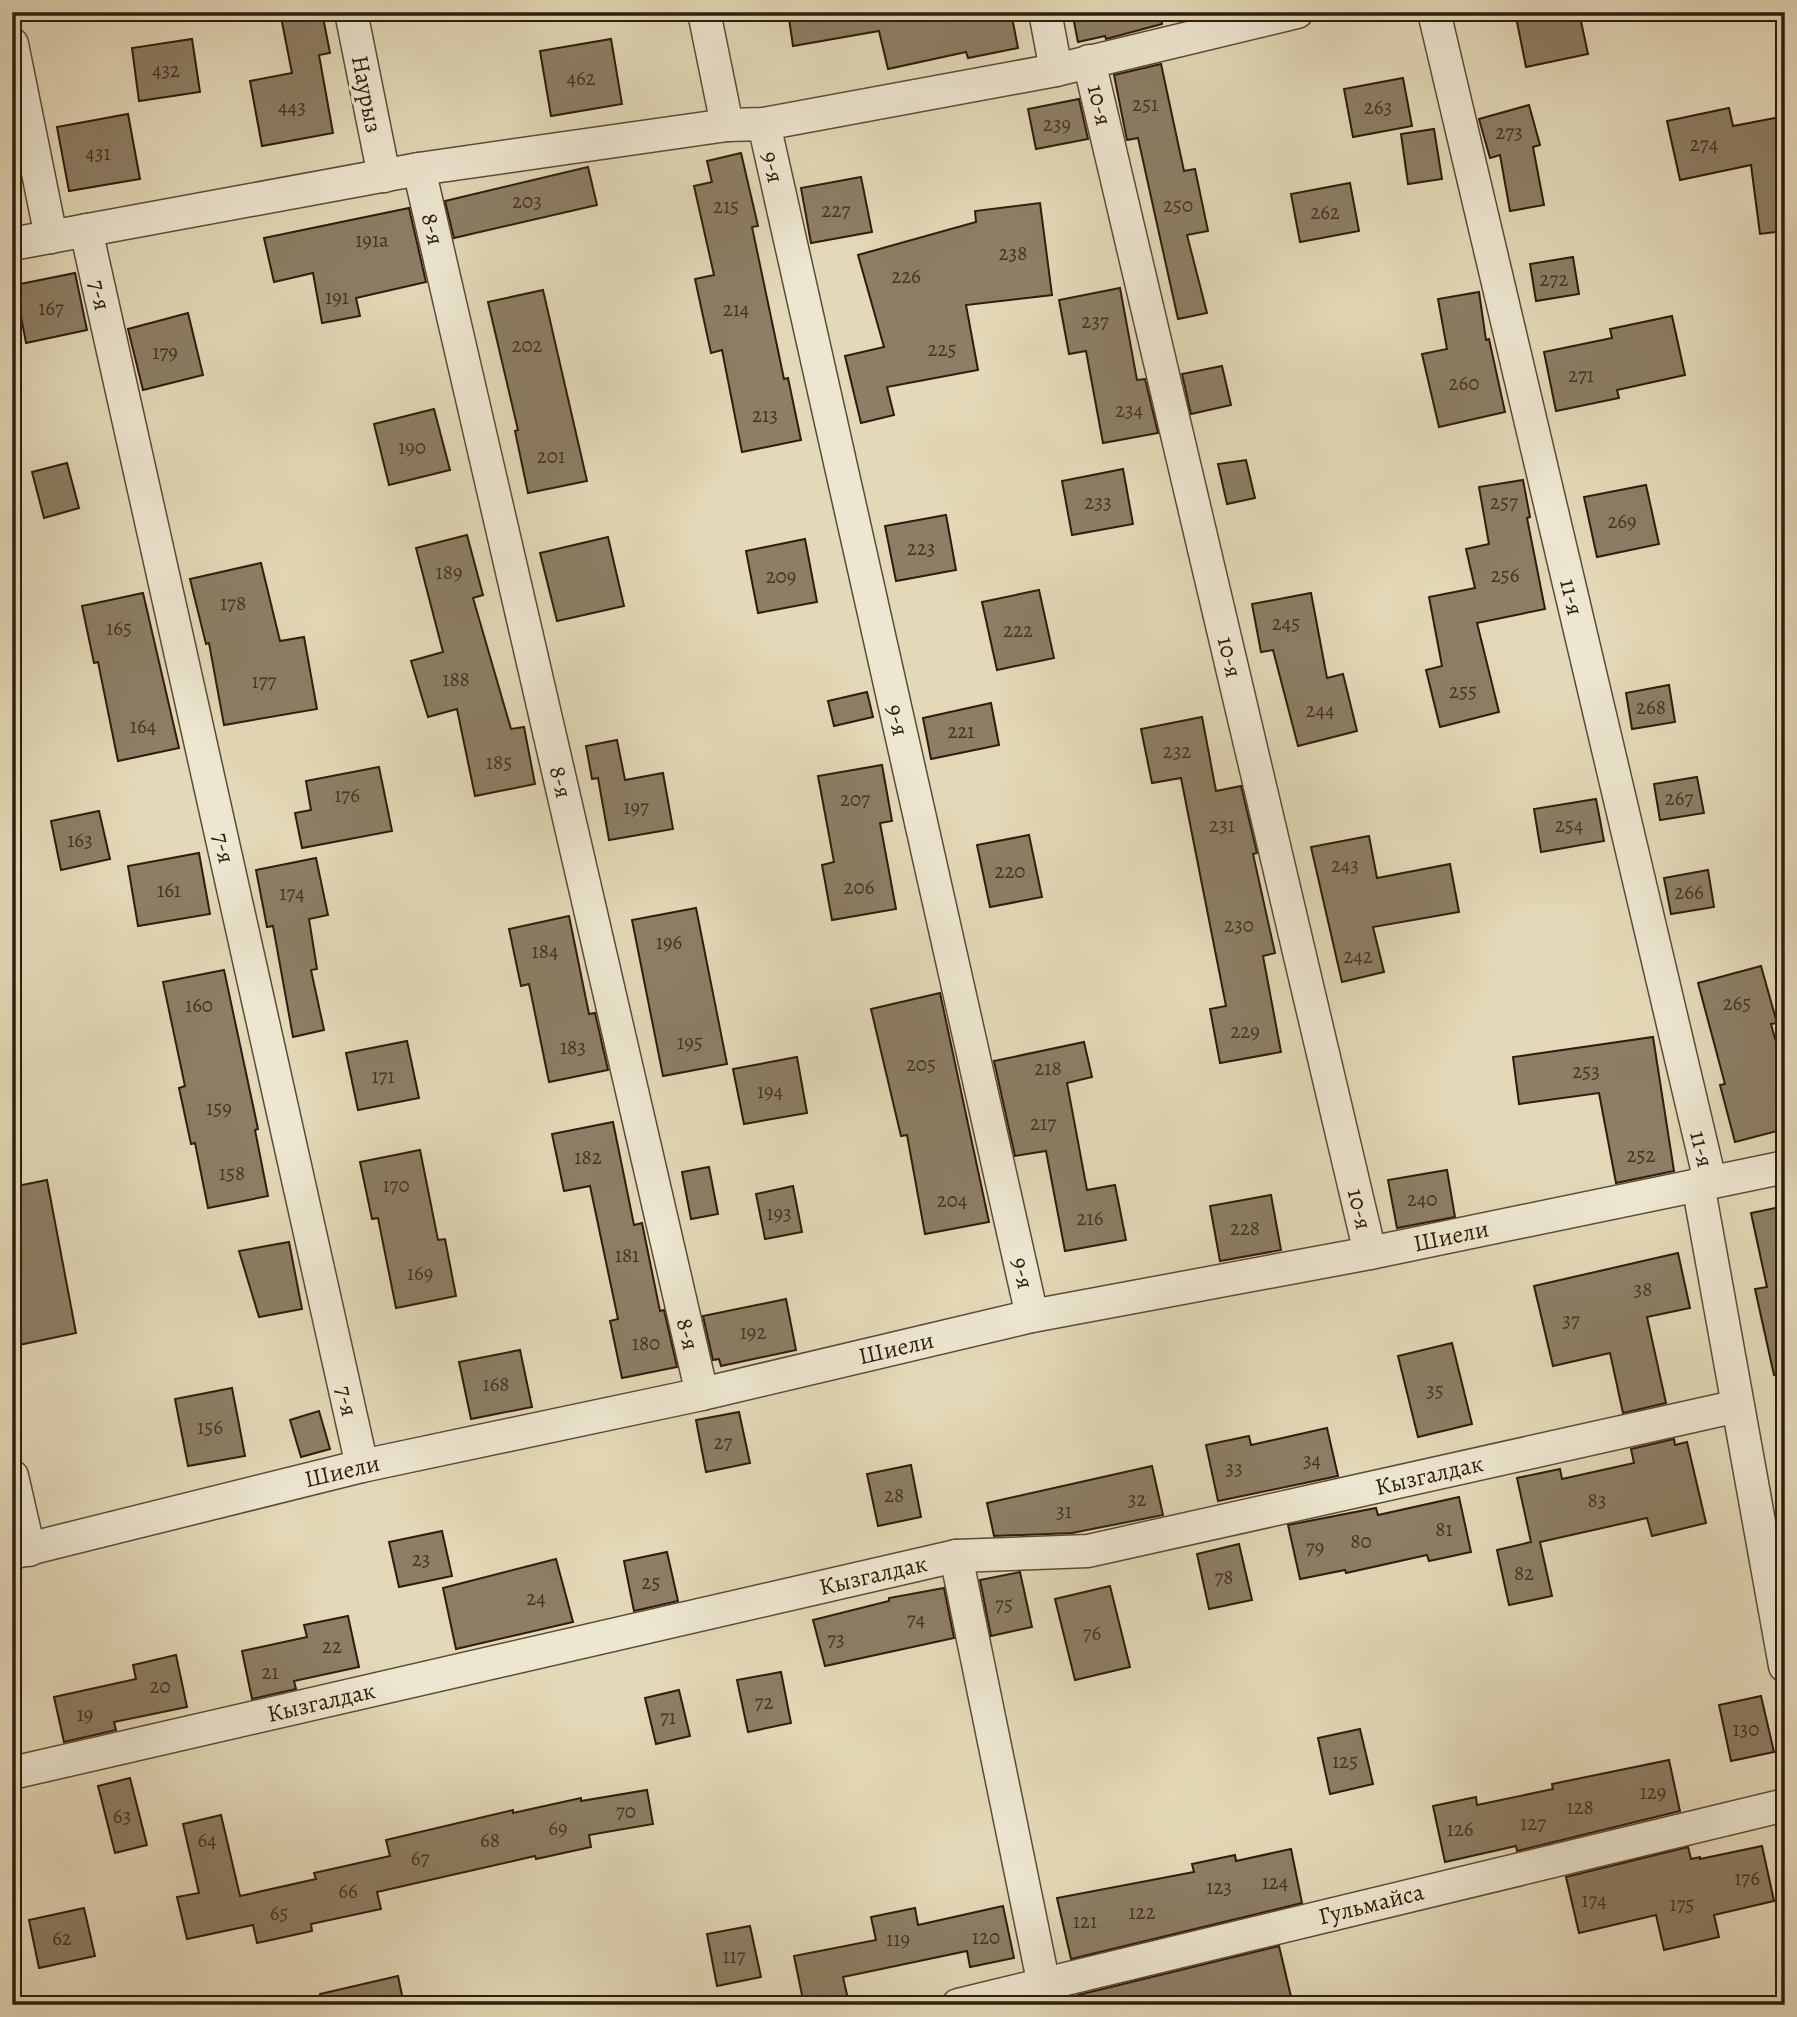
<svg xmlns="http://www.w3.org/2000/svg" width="1797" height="2017" font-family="Alegreya,serif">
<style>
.building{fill:#8d7e65;stroke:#2f1c0c;stroke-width:2}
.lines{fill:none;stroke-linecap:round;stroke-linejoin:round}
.street-casing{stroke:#5c4b37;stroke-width:35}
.street{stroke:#ede6d0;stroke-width:32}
.labels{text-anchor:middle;stroke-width:6;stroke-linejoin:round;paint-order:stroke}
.number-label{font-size:21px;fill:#463422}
.street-label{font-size:24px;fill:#2f1c0c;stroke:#ede6d0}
</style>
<rect width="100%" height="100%" fill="#e3d8b7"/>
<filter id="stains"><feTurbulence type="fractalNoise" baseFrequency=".00286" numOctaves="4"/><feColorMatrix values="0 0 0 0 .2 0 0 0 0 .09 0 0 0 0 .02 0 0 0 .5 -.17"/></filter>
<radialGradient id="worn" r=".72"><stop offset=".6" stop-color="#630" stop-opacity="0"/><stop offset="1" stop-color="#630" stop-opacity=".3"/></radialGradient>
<g class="building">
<path d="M 280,12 L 322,12 L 330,53 L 319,55 L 333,133 L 262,146 L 250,81 L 292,73 Z"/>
<path d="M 788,12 L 1011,12 L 1018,48 L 968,58 L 966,52 L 888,69 L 879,31 L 793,46 Z"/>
<path d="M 1072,12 L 1161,12 L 1162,24 L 1106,39 L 1105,36 L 1078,42 Z"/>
<path d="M 1515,12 L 1579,12 L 1588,54 L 1526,67 Z"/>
<path d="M 192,39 L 200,92 L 139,101 L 132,48 Z"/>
<path d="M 611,39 L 622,104 L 551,116 L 540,51 Z"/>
<path d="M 1161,64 L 1184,171 L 1195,169 L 1208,231 L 1187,235 L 1207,313 L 1178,319 L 1138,138 L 1127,140 L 1114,75 Z"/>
<path d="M 1403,78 L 1412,126 L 1353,137 L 1344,89 Z"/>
<path d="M 1079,99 L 1088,139 L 1036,149 L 1028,109 Z"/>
<path d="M 1529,105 L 1540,145 L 1533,147 L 1544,205 L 1510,211 L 1500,155 L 1490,158 L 1479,119 Z"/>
<path d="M 1729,108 L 1733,126 L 1785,116 L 1785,231 L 1760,234 L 1751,165 L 1680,180 L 1667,121 Z"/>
<path d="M 128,114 L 140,179 L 69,191 L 57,127 Z"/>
<path d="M 1434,129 L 1442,179 L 1408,184 L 1401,134 Z"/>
<path d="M 741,153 L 758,226 L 752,227 L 784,379 L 788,378 L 801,440 L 742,452 L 722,350 L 711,353 L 695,279 L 714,275 L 694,186 L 712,182 L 707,161 Z"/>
<path d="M 588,167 L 597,205 L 454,238 L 445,201 Z"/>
<path d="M 861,177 L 872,232 L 811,243 L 801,188 Z"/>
<path d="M 1350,183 L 1359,231 L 1300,242 L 1291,194 Z"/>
<path d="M 1040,203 L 1052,295 L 966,305 L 978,370 L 887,387 L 894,415 L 861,423 L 845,356 L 884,347 L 858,255 L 976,222 L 975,211 Z"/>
<path d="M 409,208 L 426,282 L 356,298 L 360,316 L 322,323 L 313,273 L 274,282 L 264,238 Z"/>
<path d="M 1573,257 L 1579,294 L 1536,301 L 1530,264 Z"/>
<path d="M 75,273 L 87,330 L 26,343 L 15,285 Z"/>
<path d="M 1120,288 L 1137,380 L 1145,379 L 1158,433 L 1103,443 L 1086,351 L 1069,354 L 1059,300 Z"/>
<path d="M 543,290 L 587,481 L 528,493 L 515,431 L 518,430 L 488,302 Z"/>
<path d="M 1479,292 L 1486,340 L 1489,339 L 1505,412 L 1439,427 L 1422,354 L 1447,349 L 1438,299 Z"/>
<path d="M 188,313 L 203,375 L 143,390 L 128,329 Z"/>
<path d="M 1672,316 L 1685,375 L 1617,390 L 1619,398 L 1556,411 L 1544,352 L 1612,338 L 1610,329 Z"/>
<path d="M 1222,366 L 1231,405 L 1191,414 L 1182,374 Z"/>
<path d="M 434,409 L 450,470 L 389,485 L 374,424 Z"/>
<path d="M 1246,460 L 1255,498 L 1227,504 L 1218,464 Z"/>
<path d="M 67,463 L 79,508 L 44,518 L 32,472 Z"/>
<path d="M 1123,469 L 1133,524 L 1072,535 L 1062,481 Z"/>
<path d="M 1523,480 L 1530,517 L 1527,518 L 1545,609 L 1477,623 L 1499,712 L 1440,727 L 1426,670 L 1442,666 L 1429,597 L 1475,588 L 1466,549 L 1489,544 L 1479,487 Z"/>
<path d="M 1646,485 L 1659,544 L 1597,557 L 1584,497 Z"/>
<path d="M 946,515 L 956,570 L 896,581 L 885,526 Z"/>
<path d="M 467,535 L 483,595 L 473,598 L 511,729 L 524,727 L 535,784 L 475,796 L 457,709 L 428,717 L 411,661 L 443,652 L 416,548 Z"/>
<path d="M 608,537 L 624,606 L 557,621 L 540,553 Z"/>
<path d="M 805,539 L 817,602 L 758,613 L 746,551 Z"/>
<path d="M 261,563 L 280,641 L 304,637 L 317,709 L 224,725 L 209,643 L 206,644 L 190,579 Z"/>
<path d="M 1039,590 L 1054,658 L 997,670 L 982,602 Z"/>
<path d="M 143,593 L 179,748 L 118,761 L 98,662 L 94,663 L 82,606 Z"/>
<path d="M 1311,593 L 1327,678 L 1343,674 L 1357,731 L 1298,746 L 1273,650 L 1261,652 L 1252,604 Z"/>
<path d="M 1669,685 L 1675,722 L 1632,729 L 1626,693 Z"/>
<path d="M 867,692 L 873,717 L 834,726 L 828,701 Z"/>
<path d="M 991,703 L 999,745 L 931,759 L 923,718 Z"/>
<path d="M 1202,717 L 1216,791 L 1241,786 L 1257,853 L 1253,854 L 1275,953 L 1263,956 L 1281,1052 L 1220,1063 L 1210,1009 L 1226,1006 L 1181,778 L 1152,783 L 1141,729 Z"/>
<path d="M 617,740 L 625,780 L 663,773 L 673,829 L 609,840 L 598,778 L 592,779 L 586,746 Z"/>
<path d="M 882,765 L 892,821 L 880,823 L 896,909 L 832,920 L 822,865 L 834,862 L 818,776 Z"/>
<path d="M 379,767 L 392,831 L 302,848 L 295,813 L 311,810 L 306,781 Z"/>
<path d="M 1697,777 L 1704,813 L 1660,820 L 1654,784 Z"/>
<path d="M 1596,799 L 1604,841 L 1541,852 L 1534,809 Z"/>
<path d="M 99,811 L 110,859 L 61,870 L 51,821 Z"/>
<path d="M 1029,835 L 1042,897 L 990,907 L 977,845 Z"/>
<path d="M 1369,836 L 1377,878 L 1450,864 L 1459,912 L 1373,927 L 1384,972 L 1342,982 L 1311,847 Z"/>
<path d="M 199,853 L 210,914 L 138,926 L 128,866 Z"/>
<path d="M 316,858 L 328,915 L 309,919 L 317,969 L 311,970 L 324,1030 L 293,1037 L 273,926 L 267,927 L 256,870 Z"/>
<path d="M 1708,870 L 1714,907 L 1671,914 L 1664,878 Z"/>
<path d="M 696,908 L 727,1064 L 663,1076 L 632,920 Z"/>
<path d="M 569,916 L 589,1014 L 595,1013 L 608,1070 L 549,1082 L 529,984 L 521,986 L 509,929 Z"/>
<path d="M 1761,966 L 1777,1023 L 1771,1024 L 1785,1074 L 1785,1129 L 1735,1142 L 1720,1085 L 1725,1084 L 1698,983 Z"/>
<path d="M 224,970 L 258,1129 L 255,1130 L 268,1196 L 208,1208 L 195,1143 L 191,1144 L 179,1088 L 185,1086 L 163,982 Z"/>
<path d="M 940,993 L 989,1222 L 925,1234 L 907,1135 L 901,1136 L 871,1009 Z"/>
<path d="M 1653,1037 L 1674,1171 L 1616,1183 L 1599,1093 L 1519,1104 L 1513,1057 Z"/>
<path d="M 407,1041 L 419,1098 L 358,1110 L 346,1053 Z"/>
<path d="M 1084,1042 L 1092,1077 L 1067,1083 L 1087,1190 L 1115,1185 L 1126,1240 L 1065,1251 L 1046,1151 L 1015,1156 L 994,1061 Z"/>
<path d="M 797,1057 L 807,1113 L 744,1124 L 733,1069 Z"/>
<path d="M 613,1122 L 634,1225 L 642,1223 L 660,1311 L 664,1310 L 677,1367 L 622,1378 L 610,1321 L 618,1319 L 590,1186 L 564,1191 L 552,1134 Z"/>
<path d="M 420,1150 L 438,1240 L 445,1239 L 456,1296 L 396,1308 L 378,1218 L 372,1219 L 360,1162 Z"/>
<path d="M 709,1167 L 718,1214 L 691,1219 L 682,1172 Z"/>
<path d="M 1447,1170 L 1455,1217 L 1397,1228 L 1388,1180 Z"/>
<path d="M 47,1180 L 76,1333 L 19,1345 L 12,1307 L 12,1187 Z"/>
<path d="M 793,1186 L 802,1232 L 765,1239 L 756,1194 Z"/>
<path d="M 1271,1195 L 1281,1250 L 1220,1261 L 1210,1206 Z"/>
<path d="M 1785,1206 L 1785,1374 L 1774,1375 L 1755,1289 L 1767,1287 L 1751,1213 Z"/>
<path d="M 289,1242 L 302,1309 L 259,1317 L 239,1251 Z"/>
<path d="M 1678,1253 L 1690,1308 L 1647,1317 L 1666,1403 L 1623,1413 L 1610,1353 L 1553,1366 L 1534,1286 Z"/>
<path d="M 786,1299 L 796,1350 L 721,1366 L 719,1359 L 713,1360 L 703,1316 Z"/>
<path d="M 1452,1343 L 1472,1424 L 1418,1437 L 1398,1356 Z"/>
<path d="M 520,1350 L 532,1407 L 471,1419 L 459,1362 Z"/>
<path d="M 232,1388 L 245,1456 L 188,1466 L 175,1399 Z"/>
<path d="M 319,1411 L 330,1449 L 301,1457 L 290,1420 Z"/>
<path d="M 739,1412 L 750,1463 L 706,1472 L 696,1420 Z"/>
<path d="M 1327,1428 L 1338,1476 L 1218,1501 L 1206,1445 L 1249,1436 L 1251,1445 Z"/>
<path d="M 1674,1439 L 1675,1445 L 1687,1442 L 1706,1523 L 1652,1536 L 1647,1518 L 1540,1542 L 1552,1596 L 1509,1605 L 1497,1550 L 1531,1542 L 1517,1478 L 1560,1469 L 1562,1479 L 1634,1463 L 1631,1449 Z"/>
<path d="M 911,1465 L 921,1517 L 878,1526 L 867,1474 Z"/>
<path d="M 1152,1466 L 1163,1515 L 1072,1533 L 994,1536 L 987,1503 Z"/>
<path d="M 1459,1497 L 1471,1552 L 1429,1561 L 1427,1555 L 1346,1573 L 1345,1570 L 1300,1579 L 1288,1525 L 1376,1508 L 1378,1515 Z"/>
<path d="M 442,1531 L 452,1576 L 399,1587 L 389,1542 Z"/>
<path d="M 1239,1544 L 1252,1600 L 1209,1609 L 1197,1554 Z"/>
<path d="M 667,1552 L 678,1601 L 634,1611 L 624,1561 Z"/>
<path d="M 556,1559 L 573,1622 L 456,1649 L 443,1588 Z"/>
<path d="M 1020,1572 L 1032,1627 L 991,1636 L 980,1580 Z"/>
<path d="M 1110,1586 L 1130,1667 L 1075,1680 L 1055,1599 Z"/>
<path d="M 944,1588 L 954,1638 L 825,1666 L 813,1620 L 889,1601 L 889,1598 Z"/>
<path d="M 348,1616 L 359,1667 L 294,1681 L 296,1689 L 252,1699 L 242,1651 L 307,1637 L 304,1625 Z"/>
<path d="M 176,1655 L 187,1707 L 114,1722 L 116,1730 L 64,1742 L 54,1697 L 136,1679 L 133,1665 Z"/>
<path d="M 781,1672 L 791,1723 L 748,1732 L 737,1680 Z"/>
<path d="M 679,1690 L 690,1736 L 656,1744 L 645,1698 Z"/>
<path d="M 1761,1696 L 1774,1752 L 1731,1761 L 1719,1705 Z"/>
<path d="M 1360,1729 L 1373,1784 L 1330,1794 L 1318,1738 Z"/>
<path d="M 1669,1760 L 1680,1811 L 1517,1851 L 1516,1846 L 1445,1862 L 1433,1806 L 1476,1797 L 1477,1805 L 1553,1789 L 1552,1784 Z"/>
<path d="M 130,1778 L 147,1845 L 115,1853 L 98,1786 Z"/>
<path d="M 647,1790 L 653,1824 L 589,1835 L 591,1847 L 536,1859 L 535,1856 L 377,1892 L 381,1909 L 311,1924 L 312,1931 L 257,1943 L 253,1925 L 187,1939 L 177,1897 L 199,1893 L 183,1824 L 221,1815 L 240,1896 L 316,1879 L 314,1873 L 390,1856 L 386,1840 L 513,1810 L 513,1813 L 581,1798 L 581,1801 Z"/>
<path d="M 1762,1846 L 1774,1901 L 1714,1915 L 1719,1937 L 1664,1950 L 1656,1915 L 1579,1933 L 1566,1877 L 1688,1847 L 1691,1859 L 1700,1857 L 1700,1859 Z"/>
<path d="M 1291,1849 L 1302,1903 L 1071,1959 L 1057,1898 L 1194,1872 L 1192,1864 L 1235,1855 L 1236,1861 Z"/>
<path d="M 1003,1906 L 1014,1958 L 970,1967 L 967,1951 L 843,1977 L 848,1999 L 804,2005 L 794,1956 L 876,1940 L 871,1917 L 915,1908 L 918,1925 Z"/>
<path d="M 84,1908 L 95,1956 L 39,1968 L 29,1920 Z"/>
<path d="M 750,1926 L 761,1977 L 717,1986 L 707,1934 Z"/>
<path d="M 1279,1946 L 1293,2005 L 1081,2005 L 1078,1995 Z"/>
<path d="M 398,1976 L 404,2005 L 321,2005 L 320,1994 Z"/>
</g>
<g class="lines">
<defs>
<g id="street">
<path d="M 351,12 L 384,176"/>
<path d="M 704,12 L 727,125"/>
<path d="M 1045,12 L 1056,70"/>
<path d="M 1434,12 L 1710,1181"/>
<path d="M 12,44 L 51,237"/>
<path d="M 1089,61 L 1370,1253"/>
<path d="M 764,124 L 1032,1316"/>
<path d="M 419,169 L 702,1394"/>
<path d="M 86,230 L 362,1466"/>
<path d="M 12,244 L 419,169 L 727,125 L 764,124 L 1056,70 L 1297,12"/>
<path d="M 1698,1184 L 1785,1666"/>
<path d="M 12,1476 L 29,1550"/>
<path d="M 12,1553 L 362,1466 L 702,1394 L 1032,1316 L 1370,1253 L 1785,1167"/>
<path d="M 956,1556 L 1048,2005"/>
<path d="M 12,1773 L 956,1556 L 1088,1551 L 1738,1406"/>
<path d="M 958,2005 L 1785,1805"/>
</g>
</defs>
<use href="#street" class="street-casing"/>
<use href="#street" class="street"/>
</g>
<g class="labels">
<g class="number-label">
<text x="166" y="77">432</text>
<text x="581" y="85">462</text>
<text x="1145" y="111">251</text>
<text x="292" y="114">443</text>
<text x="1378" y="114">263</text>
<text x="1057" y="131">239</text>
<text x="1509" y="139">273</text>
<text x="1704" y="151">274</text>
<text x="98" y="160">431</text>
<text x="527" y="208">203</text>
<text x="1178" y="212">250</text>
<text x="726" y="213">215</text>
<text x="836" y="217">227</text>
<text x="1325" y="219">262</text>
<text x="372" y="247">191а</text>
<text x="1013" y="260">238</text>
<text x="906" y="283">226</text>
<text x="1554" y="286">272</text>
<text x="337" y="304">191</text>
<text x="51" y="315">167</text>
<text x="736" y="316">214</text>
<text x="1095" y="328">237</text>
<text x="527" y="352">202</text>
<text x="942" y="356">225</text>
<text x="165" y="359">179</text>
<text x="1581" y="382">271</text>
<text x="1464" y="390">260</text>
<text x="1129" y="417">234</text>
<text x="765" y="422">213</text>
<text x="412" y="454">190</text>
<text x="551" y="463">201</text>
<text x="1098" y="509">233</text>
<text x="1504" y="509">257</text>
<text x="1622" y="528">269</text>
<text x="921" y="555">223</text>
<text x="449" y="579">189</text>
<text x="1505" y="582">256</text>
<text x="781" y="583">209</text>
<text x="233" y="610">178</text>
<text x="1286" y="630">245</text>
<text x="119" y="635">165</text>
<text x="1018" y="637">222</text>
<text x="456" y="686">188</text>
<text x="264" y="688">177</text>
<text x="1463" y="698">255</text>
<text x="1651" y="714">268</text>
<text x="1320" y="717">244</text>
<text x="143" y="733">164</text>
<text x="961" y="738">221</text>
<text x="1177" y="758">232</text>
<text x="499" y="769">185</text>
<text x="347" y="802">176</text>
<text x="1679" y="805">267</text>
<text x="855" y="806">207</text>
<text x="636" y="814">197</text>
<text x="1222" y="832">231</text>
<text x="1569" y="832">254</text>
<text x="80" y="847">163</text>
<text x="1345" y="872">243</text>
<text x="1010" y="878">220</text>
<text x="859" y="894">206</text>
<text x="169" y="897">161</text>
<text x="1689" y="899">266</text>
<text x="292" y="900">174</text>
<text x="1239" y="932">230</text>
<text x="669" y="949">196</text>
<text x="545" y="958">184</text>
<text x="1358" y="963">242</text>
<text x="1737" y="1010">265</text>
<text x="199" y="1012">160</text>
<text x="1245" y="1038">229</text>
<text x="690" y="1049">195</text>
<text x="573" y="1054">183</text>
<text x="921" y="1071">205</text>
<text x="1048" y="1075">218</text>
<text x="1586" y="1078">253</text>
<text x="383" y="1083">171</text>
<text x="770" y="1098">194</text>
<text x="219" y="1115">159</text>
<text x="1043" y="1130">217</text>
<text x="1641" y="1162">252</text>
<text x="588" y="1164">182</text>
<text x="232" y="1180">158</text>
<text x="396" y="1192">170</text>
<text x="1422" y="1206">240</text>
<text x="952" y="1207">204</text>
<text x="779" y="1220">193</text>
<text x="1090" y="1225">216</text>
<text x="1245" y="1235">228</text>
<text x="627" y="1262">181</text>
<text x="420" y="1280">169</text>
<text x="1643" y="1296">38</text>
<text x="1571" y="1327">37</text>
<text x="753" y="1339">192</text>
<text x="646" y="1350">180</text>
<text x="496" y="1391">168</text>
<text x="1435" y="1397">35</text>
<text x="210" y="1434">156</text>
<text x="723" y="1449">27</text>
<text x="1312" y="1467">34</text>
<text x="1234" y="1475">33</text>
<text x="894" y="1502">28</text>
<text x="1137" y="1506">32</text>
<text x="1597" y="1507">83</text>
<text x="1064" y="1518">31</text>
<text x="1444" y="1536">81</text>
<text x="1361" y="1548">80</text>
<text x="1315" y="1554">79</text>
<text x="421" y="1566">23</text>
<text x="1524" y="1580">82</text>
<text x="1224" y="1584">78</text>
<text x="651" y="1589">25</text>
<text x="536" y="1605">24</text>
<text x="1004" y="1611">75</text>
<text x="916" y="1626">74</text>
<text x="1092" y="1640">76</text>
<text x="836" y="1646">73</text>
<text x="332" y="1653">22</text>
<text x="270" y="1679">21</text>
<text x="160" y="1693">20</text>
<text x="764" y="1709">72</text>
<text x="85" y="1721">19</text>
<text x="668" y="1724">71</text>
<text x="1746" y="1736">130</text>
<text x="1345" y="1768">125</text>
<text x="1653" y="1799">129</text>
<text x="1580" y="1814">128</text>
<text x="626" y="1818">70</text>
<text x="122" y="1823">63</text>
<text x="1533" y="1830">127</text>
<text x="558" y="1835">69</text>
<text x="1460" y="1836">126</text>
<text x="207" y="1847">64</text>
<text x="490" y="1847">68</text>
<text x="420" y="1865">67</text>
<text x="1747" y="1885">176</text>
<text x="1275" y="1889">124</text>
<text x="1219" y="1894">123</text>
<text x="348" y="1898">66</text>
<text x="1594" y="1907">174</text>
<text x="1682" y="1911">175</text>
<text x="1142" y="1919">122</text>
<text x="279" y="1920">65</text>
<text x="1085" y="1928">121</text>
<text x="986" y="1944">120</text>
<text x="62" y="1945">62</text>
<text x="898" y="1946">119</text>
<text x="734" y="1963">117</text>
</g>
<g class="street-label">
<text transform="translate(367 94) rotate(79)" y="8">Наурыз</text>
<text transform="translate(1100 105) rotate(77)" y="8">10-я</text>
<text transform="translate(773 167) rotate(77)" y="8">9-я</text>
<text transform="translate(433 229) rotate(77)" y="8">8-я</text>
<text transform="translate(100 295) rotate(77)" y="8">7-я</text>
<text transform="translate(1572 597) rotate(77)" y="8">11-я</text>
<text transform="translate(1230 657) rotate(77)" y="8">10-я</text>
<text transform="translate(898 720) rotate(77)" y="8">9-я</text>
<text transform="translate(561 782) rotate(77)" y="8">8-я</text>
<text transform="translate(224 848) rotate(77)" y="8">7-я</text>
<text transform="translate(1702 1149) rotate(77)" y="8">11-я</text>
<text transform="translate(1360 1209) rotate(77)" y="8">10-я</text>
<text transform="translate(1451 1236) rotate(-12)" y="8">Шиели</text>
<text transform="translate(1023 1273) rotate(77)" y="8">9-я</text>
<text transform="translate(688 1334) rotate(77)" y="8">8-я</text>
<text transform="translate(896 1348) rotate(-13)" y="8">Шиели</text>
<text transform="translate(347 1401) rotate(77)" y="8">7-я</text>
<text transform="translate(342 1471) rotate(-13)" y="8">Шиели</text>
<text transform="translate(1429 1475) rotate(-13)" y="8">Кызгалдак</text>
<text transform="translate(873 1575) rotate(-13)" y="8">Кызгалдак</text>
<text transform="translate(321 1702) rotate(-13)" y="8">Кызгалдак</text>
<text transform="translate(1371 1904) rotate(-14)" y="8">Гульмайса</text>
</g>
</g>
<rect width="1797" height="2017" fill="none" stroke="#e3d8b7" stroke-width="42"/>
<rect x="14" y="14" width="1769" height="1989" fill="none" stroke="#2f1c0c" stroke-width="3.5"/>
<rect x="21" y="21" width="1755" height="1975" fill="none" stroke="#2f1c0c" stroke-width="2"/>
<rect width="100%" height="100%" filter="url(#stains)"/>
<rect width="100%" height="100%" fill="url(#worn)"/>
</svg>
